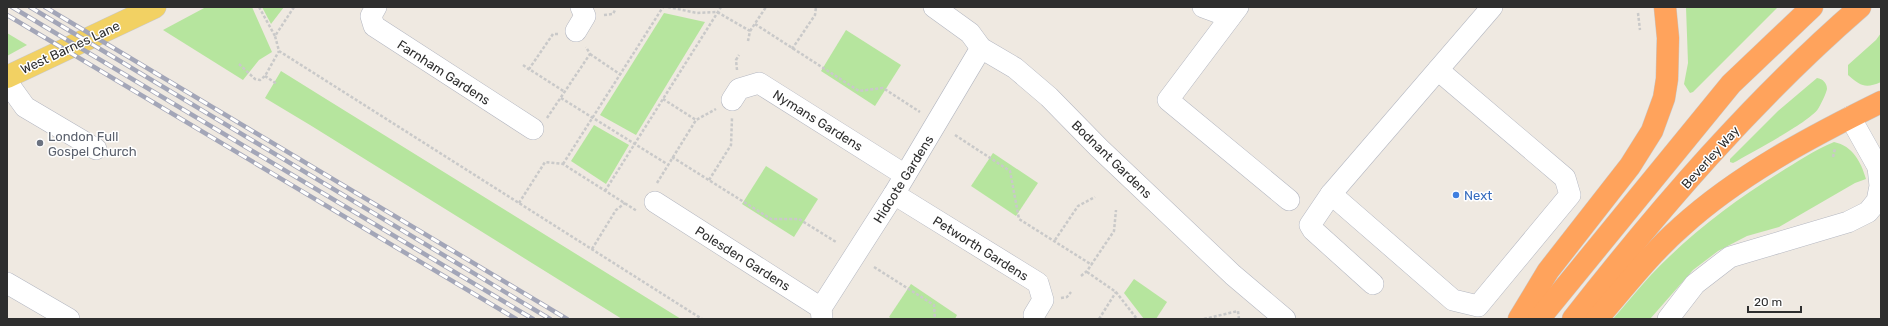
<svg xmlns="http://www.w3.org/2000/svg" width="1888" height="326" font-family="Rubik,sans-serif">
<style>
.green{fill:#b6e59e}
.lines{fill:none;stroke-linecap:round;stroke-linejoin:round}
.minor-casing{stroke:#b4b7c1;stroke-width:22}
.major-casing{stroke:#c9c9c9;stroke-width:23}
.highway-casing{stroke:#c9c9c9;stroke-width:23}
.path{stroke:#c9c9c9;stroke-width:2.5;stroke-dasharray:3 2;stroke-linecap:butt}
.minor{stroke:#fff;stroke-width:21}
.major{stroke:#f2d163;stroke-width:22}
.highway{stroke:#ffa35c;stroke-width:22}
.rail-casing{stroke:#a3a6b8;stroke-width:4.5}
.rail{stroke:#fff;stroke-width:3;stroke-dasharray:9;stroke-linecap:butt}
.worship-dot{fill:#6b7280;stroke:#fff;stroke-width:1.5}
.shop-dot{fill:#3f7fe0;stroke:#fff;stroke-width:1.5}
.labels{text-anchor:middle;stroke-width:3;stroke-linejoin:round;paint-order:stroke}
.street-label{font-size:13px;fill:#2e2e2e;stroke:#fff}
.worship-label{font-size:13px;fill:#5b616d;stroke:#fff;text-anchor:start}
.shop-label{font-size:13px;fill:#366cbe;stroke:#fff;text-anchor:start}
</style>
<rect width="100%" height="100%" fill="#efe9e1"/>
<g class="green">
<path d="M 206,7 L 252,7 L 272,52 L 259,60 L 243,80 L 163,30 Z"/>
<path d="M 262,7 L 284,7 L 271,24 Z"/>
<path d="M 1686,7 L 1778,7 L 1693,92 L 1690,93 L 1684,84 L 1688,63 Z"/>
<path d="M 664,13 L 705,22 L 636,135 L 600,115 Z"/>
<path d="M 846,30 L 901,65 L 875,106 L 821,71 Z"/>
<path d="M 7,33 L 27,45 L 7,56 Z"/>
<path d="M 1881,33 L 1881,82 C 1865,89 1861,86 1848,75 L 1848,65 L 1876,40 Z"/>
<path d="M 281,71 L 326,99 L 681,319 L 622,319 L 310,125 L 265,98 Z"/>
<path d="M 1817,78 C 1823,79 1827,83 1827,89 C 1826,94 1821,104 1818,109 C 1808,123 1755,150 1737,161 L 1733,163 L 1730,162 L 1730,159 L 1778,111 Z"/>
<path d="M 594,125 L 629,145 L 606,184 L 571,161 Z"/>
<path d="M 1834,142 C 1853,146 1861,162 1866,179 L 1855,183 L 1779,227 L 1747,236 L 1718,251 L 1693,270 L 1650,319 L 1613,319 C 1626,304 1638,289 1651,275 C 1689,235 1732,202 1779,173 C 1797,162 1814,150 1834,142 Z"/>
<path d="M 993,153 L 1038,183 L 1016,216 L 971,186 Z"/>
<path d="M 766,166 L 818,199 L 794,237 L 742,204 Z"/>
<path d="M 1134,279 L 1167,302 L 1156,319 L 1144,319 L 1124,293 Z"/>
<path d="M 911,284 L 957,315 L 955,319 L 892,319 L 889,317 Z"/>
</g>
<g class="lines">
<defs>
<g id="minor">
<path d="M 376,7 L 371,16 L 374,26 L 533,129"/>
<path d="M 934,7 L 970,33 L 981,48 L 1015,68 L 1049,97 L 1099,148 L 1233,275 L 1285,319"/>
<path d="M 1203,7 L 1230,17"/>
<path d="M 1238,7 L 1168,100 L 1289,200"/>
<path d="M 576,31 L 585,16 L 581,7"/>
<path d="M 7,82 L 25,107 L 96,149"/>
<path d="M 732,100 L 739,89 L 759,83 L 905,175"/>
<path d="M 894,194 L 1038,283 L 1043,300 L 1034,315"/>
<path d="M 1331,194 L 1453,300 L 1478,306 L 1570,195 L 1565,178 L 1438,70"/>
<path d="M 655,202 L 821,308 L 822,319"/>
<path d="M 7,283 L 69,319"/>
<path d="M 1373,284 L 1313,230 L 1310,225 L 1331,194 L 1492,7"/>
<path d="M 821,308 L 894,194 L 981,48"/>
<path d="M 1668,319 L 1695,284 L 1730,257 L 1848,222 L 1868,212 L 1877,201 L 1880,186 L 1878,167 L 1850,117"/>
</g>
<path id="major" d="M 7,77 L 155,7"/>
<g id="highway">
<path d="M 1519,319 L 1548,271 L 1630,166 L 1652,131 L 1664,98 L 1667,79 L 1668,38 L 1665,7"/>
<path d="M 1539,319 L 1731,84 L 1812,7"/>
<path d="M 1573,319 C 1660,208 1753,100 1860,7"/>
<path d="M 1597,319 C 1624,288 1650,254 1681,227 C 1738,175 1812,136 1881,102"/>
</g>
</defs>
<use href="#minor" class="minor-casing"/>
<use href="#major" class="major-casing"/>
<use href="#highway" class="highway-casing"/>
<g class="path">
<path d="M 259,7 L 275,36"/>
<path d="M 294,7 L 275,36 L 279,51 L 702,319"/>
<path d="M 668,7 L 697,13 L 717,12 L 750,31 L 748,41"/>
<path d="M 1638,13 L 1640,30"/>
<path d="M 604,15 L 613,14 L 615,10"/>
<path d="M 755,24 L 859,91 L 883,88 L 920,112"/>
<path d="M 750,31 L 766,7"/>
<path d="M 558,34 L 553,34 L 529,69 L 565,92"/>
<path d="M 792,49 L 815,15 L 816,7"/>
<path d="M 590,54 L 621,75"/>
<path d="M 239,64 L 255,79 L 260,80 L 265,76 L 279,51"/>
<path d="M 523,65 L 530,70"/>
<path d="M 737,70 L 736,60 L 739,55"/>
<path d="M 265,76 L 277,84"/>
<path d="M 561,98 L 667,164"/>
<path d="M 663,99 L 696,120"/>
<path d="M 547,118 L 590,54 L 586,47"/>
<path d="M 955,135 L 1010,171 L 1019,219 L 1092,265"/>
<path d="M 672,157 L 771,219 L 799,219 L 836,242"/>
<path d="M 1833,157 L 1835,148"/>
<path d="M 563,164 L 663,7"/>
<path d="M 709,180 L 731,145 L 732,118"/>
<path d="M 657,183 L 696,120 L 716,109"/>
<path d="M 605,191 L 721,7"/>
<path d="M 519,203 L 545,162 L 563,164 L 637,211"/>
<path d="M 1055,240 L 1078,206 L 1095,197"/>
<path d="M 592,249 L 616,210 L 625,203"/>
<path d="M 874,267 L 934,305 L 935,319"/>
<path d="M 1087,272 L 1116,292 L 1137,319"/>
<path d="M 1081,276 L 1087,271 L 1114,231 L 1116,210"/>
<path d="M 1061,298 L 1067,297 L 1071,292"/>
<path d="M 1099,319 L 1116,292"/>
<path d="M 1204,319 L 1238,311 L 1239,319"/>
</g>
<use href="#minor" class="minor"/>
<use href="#major" class="major"/>
<use href="#highway" class="highway"/>
<defs>
<g id="rail">
<path d="M 12,7 L 533,319"/>
<path d="M 30,7 L 550,319"/>
<path d="M 45,7 L 567,319"/>
<path d="M 7,15 L 516,319"/>
</g>
</defs>
<use href="#rail" class="rail-casing"/>
<use href="#rail" class="rail"/>
</g>
<circle class="worship-dot" cx="40" cy="143" r="4"/>
<circle class="shop-dot" cx="1456" cy="195" r="4"/>
<g class="labels">
<g class="street-label">
<text transform="translate(70 47) rotate(-25)" y="5">West Barnes Lane</text>
<text transform="translate(444 72) rotate(33)" y="5">Farnham Gardens</text>
<text transform="translate(818 120) rotate(32)" y="5">Nymans Gardens</text>
<text transform="translate(1710 157) rotate(-48)" y="5">Beverley Way</text>
<text transform="translate(1112 159) rotate(44)" y="5">Bodnant Gardens</text>
<text transform="translate(903 179) rotate(-58)" y="5">Hidcote Gardens</text>
<text transform="translate(981 248) rotate(32)" y="5">Petworth Gardens</text>
<text transform="translate(743 258) rotate(32)" y="5">Polesden Gardens</text>
</g>
<g class="worship-label">
<text x="48" y="141">London Full<tspan x="48" dy="15">Gospel Church</tspan></text>
</g>
<g class="shop-label">
<text x="1464" y="200">Next</text>
</g>
</g>
<rect width="1888" height="326" fill="none" stroke="#2e2e2e" stroke-width="16"/>
<path d="M1748 306v6h53v-6" fill="none" stroke="#2e2e2e" stroke-width="2"/>
<text x="1754" y="306" font-size="12" fill="#2e2e2e" stroke="#ffffff" stroke-width="3" paint-order="stroke">20 m</text>
</svg>
